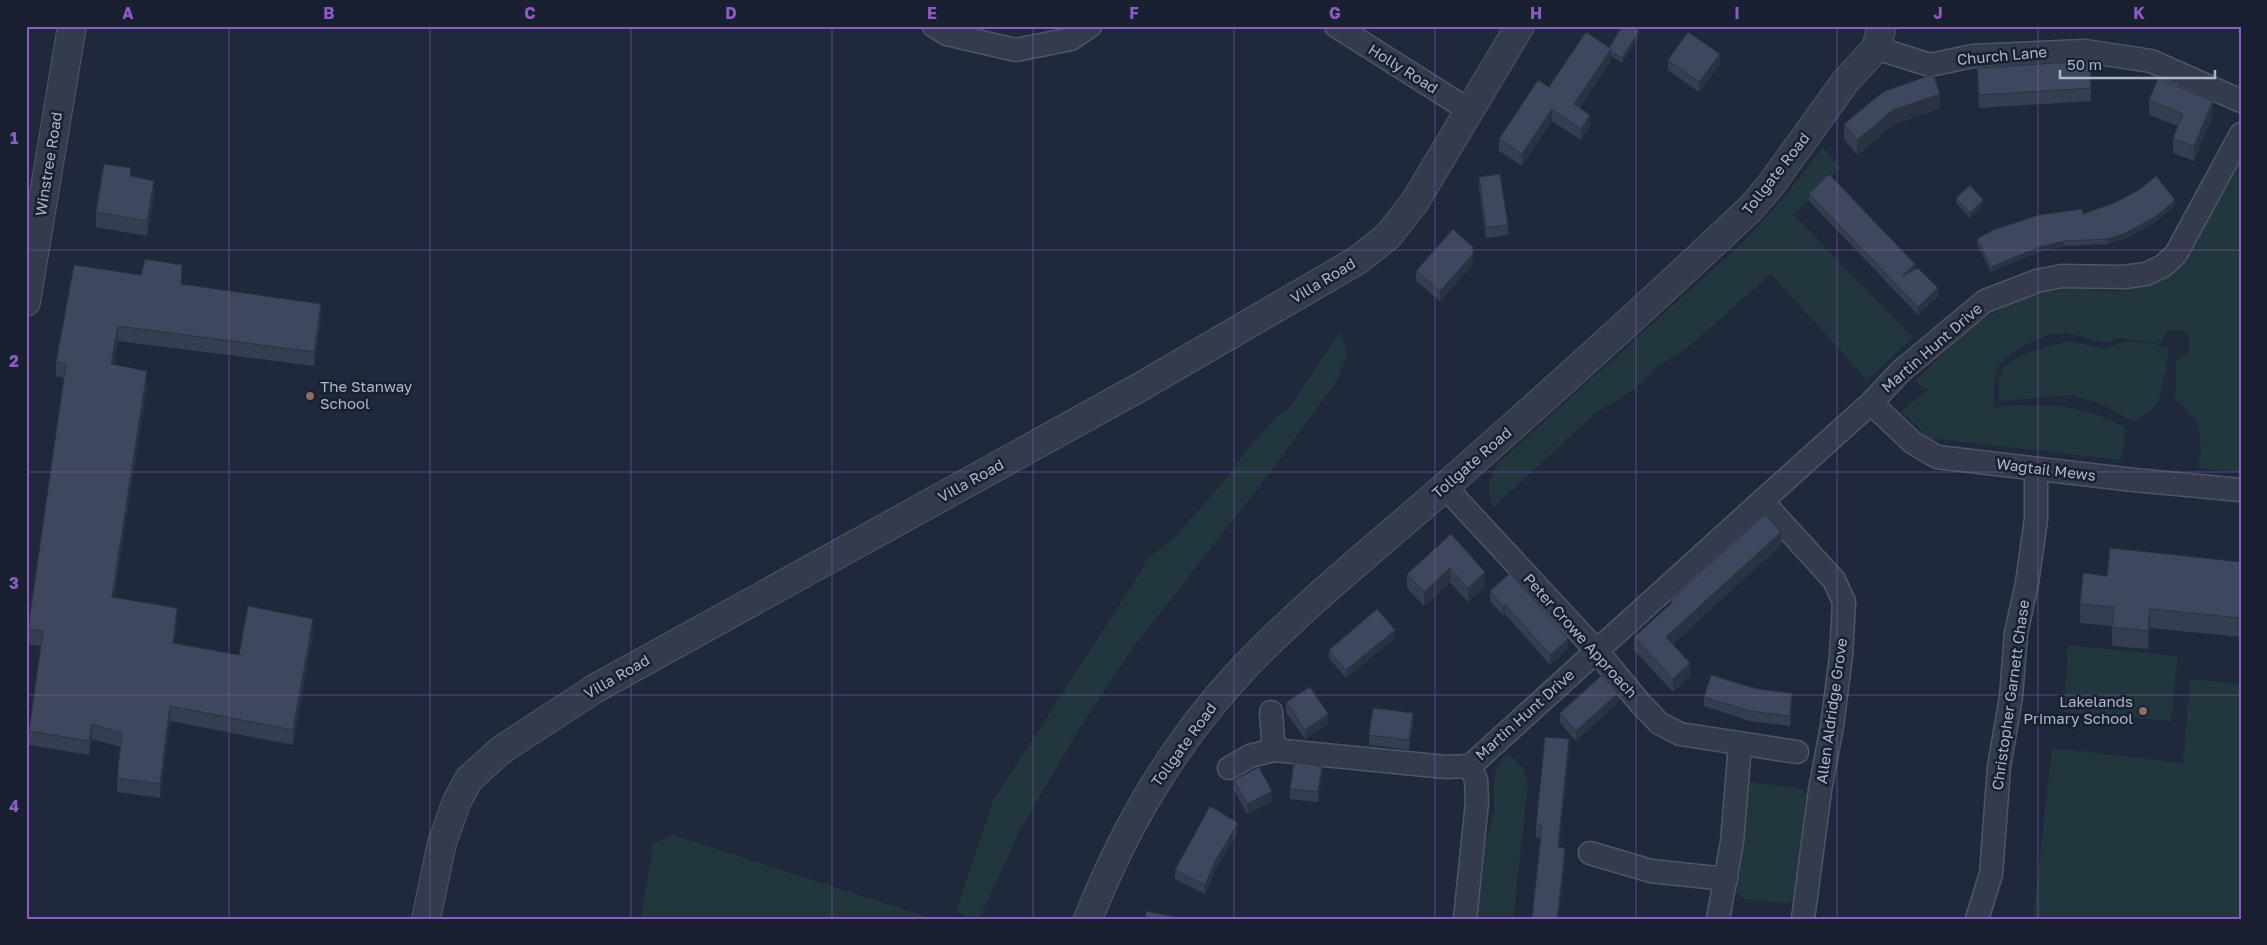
<svg xmlns="http://www.w3.org/2000/svg" width="2267" height="945" font-family="'Golos Text',sans-serif">
<style>
.green{fill:#22363d}
.lines{fill:none;stroke-linecap:round;stroke-linejoin:round}
.minor-casing{stroke:#4f5567;stroke-width:25}
.tertiary-casing{stroke:#4f5567;stroke-width:30}
.minor{stroke:#343b4c;stroke-width:22}
.tertiary{stroke:#343b4c;stroke-width:28}
.wall{fill:#353d51}
.shaded-wall{fill:#2b3242}
.building{fill:#3e475e;stroke:#2b3242}
.grid{fill:none;stroke:#8d5cc2;stroke-width:1;stroke-opacity:0.55}
.education-dot{fill:#8d6e63;stroke:#192031;stroke-width:2}
.labels{text-anchor:middle;stroke-width:5;stroke-linejoin:round;paint-order:stroke}
.street-label{font-size:15px;fill:#afb5c8;stroke:#192031}
.poi-label{font-size:15px;fill:#afb5c8;stroke:#192031;text-anchor:start}
.neatline{fill:none;stroke:#8d5cc2;stroke-width:2}
.grid-label{font-size:16px;text-anchor:middle;font-weight:bold;fill:#8d5cc2}
</style>
<rect width="100%" height="100%" fill="#20283c"/>
<g class="green">
<path d="M 2241,134 L 2241,473 L 2199,468 C 2202,429 2203,425 2175,398 L 2176,360 L 2188,354 C 2191,343 2191,337 2182,330 L 2168,331 L 2160,344 L 2118,338 L 2107,343 L 2067,333 L 2054,333 L 2030,343 L 2012,353 L 1999,365 L 1994,381 L 1994,407 C 2043,403 2081,403 2126,428 L 2121,460 L 1929,438 L 1901,411 L 1928,390 L 1915,381 C 1964,333 2002,291 2076,289 C 2090,288 2104,292 2118,291 C 2133,290 2145,285 2159,280 Z"/>
<path d="M 1823,147 L 1841,168 L 1794,215 L 1913,338 L 1867,380 L 1771,274 L 1687,348 L 1657,367 L 1635,389 L 1595,413 L 1493,508 C 1487,487 1488,481 1498,463 L 1742,243 L 1780,202 Z"/>
<path d="M 1340,332 L 1345,344 L 1347,355 L 1338,379 L 1266,478 L 1132,649 L 1080,728 L 1022,826 L 979,919 L 971,919 L 956,911 L 993,801 L 1143,568 L 1146,559 L 1171,541 L 1220,486 L 1246,451 L 1275,418 L 1290,407 Z"/>
<path d="M 2068,341 L 2108,349 C 2124,336 2149,343 2168,347 L 2167,364 L 2158,404 L 2134,422 L 2100,404 L 2073,395 L 1999,401 L 1999,379 L 2004,366 L 2032,351 Z"/>
<path d="M 2068,645 L 2178,656 L 2171,721 L 2064,712 Z"/>
<path d="M 2190,679 L 2241,684 L 2241,919 L 2033,919 L 2052,748 L 2183,763 Z"/>
<path d="M 1508,752 L 1524,770 L 1528,784 L 1513,919 L 1475,919 L 1476,846 L 1485,847 C 1486,836 1491,828 1493,817 C 1497,792 1486,774 1508,752 Z"/>
<path d="M 1751,782 L 1799,788 L 1806,793 L 1796,891 L 1792,901 L 1786,903 L 1745,899 L 1736,893 L 1748,784 Z"/>
<path d="M 673,835 L 934,919 L 641,919 L 653,844 Z"/>
</g>
<g class="lines">
<defs>
<g id="minor">
<path d="M 934,26 L 947,34 L 1016,50 L 1071,39 L 1090,26"/>
<path d="M 1336,26 L 1470,111"/>
<path d="M 1876,48 L 1930,65 L 1973,56 L 2085,51 L 2151,61 L 2241,101"/>
<path d="M 1871,403 L 1912,442 L 1937,457 L 2134,480 L 2241,490"/>
<path d="M 1445,487 L 1596,650 L 1640,703 L 1659,723 L 1680,734 L 1797,752"/>
<path d="M 1762,501 L 1871,403 L 1900,372 L 1985,301 L 2037,281 L 2062,276 L 2124,277 L 2146,274 L 2163,266 L 2176,254 L 2241,134"/>
<path d="M 1271,712 L 1274,750"/>
<path d="M 1229,768 L 1250,756 L 1274,750 L 1446,767 L 1470,766 L 1762,501 L 1834,580 L 1844,602 L 1841,656 L 1832,726 L 1820,790 L 1803,919"/>
<path d="M 1590,853 L 1651,871 L 1726,879"/>
<path d="M 1465,919 L 1477,802 L 1476,780 L 1470,766"/>
<path d="M 1718,919 L 1732,842 L 1740,745"/>
<path d="M 1977,919 L 1991,874 L 1999,767 L 2011,697 L 2016,633 L 2027,583 L 2036,519 L 2036,469"/>
</g>
<g id="tertiary">
<path d="M 26,302 L 72,26"/>
<path d="M 426,919 L 442,843 L 457,801 L 469,779 L 501,750 L 596,688 L 1142,386 L 1358,260 L 1388,236 L 1414,203 L 1520,26"/>
<path d="M 1088,919 C 1125,827 1172,745 1240,672 C 1304,604 1378,546 1448,484 C 1551,393 1652,302 1751,208 L 1770,186 L 1845,82 L 1876,48 L 1882,26"/>
</g>
</defs>
<use href="#minor" class="minor-casing"/>
<use href="#tertiary" class="tertiary-casing"/>
<use href="#minor" class="minor"/>
<use href="#tertiary" class="tertiary"/>
</g>
<g class="wall">
<path d="M 1639,36 L 1622,63 L 1611,56 L 1611,61 L 1580,107 L 1590,126 L 1581,140 L 1552,121 L 1522,166 L 1499,151 L 1499,139 L 1549,87 L 1609,48 Z"/>
<path d="M 1668,60 L 1720,64 L 1699,92 L 1668,70 Z"/>
<path d="M 1977,68 L 2091,88 L 2091,101 L 1979,108 Z"/>
<path d="M 2149,100 L 2213,115 L 2194,161 L 2173,153 L 2173,138 L 2178,126 L 2149,115 Z"/>
<path d="M 1940,108 L 1893,125 L 1857,155 L 1844,139 L 1844,124 Z"/>
<path d="M 131,177 L 154,195 L 147,236 L 96,227 L 96,212 Z"/>
<path d="M 1479,177 L 1508,225 L 1508,235 L 1486,238 L 1479,187 Z"/>
<path d="M 1809,194 L 1915,270 L 1938,296 L 1918,315 L 1809,201 Z"/>
<path d="M 1956,198 L 1983,205 L 1970,218 L 1956,203 Z"/>
<path d="M 2175,205 L 2155,222 L 2126,238 L 2107,244 L 2065,246 L 2039,252 L 1991,272 L 1977,244 L 1977,239 L 2083,214 Z"/>
<path d="M 1473,264 L 1440,301 L 1416,281 L 1416,271 Z"/>
<path d="M 182,285 L 321,318 L 314,366 L 118,341 L 114,365 L 147,386 L 114,597 L 177,622 L 174,643 L 239,655 L 313,633 L 293,745 L 170,721 L 160,798 L 117,792 L 117,778 L 120,747 L 92,739 L 89,755 L 29,745 L 29,731 L 41,646 L 28,644 L 28,629 L 64,378 L 56,376 L 56,362 Z"/>
<path d="M 1451,534 L 1485,586 L 1468,602 L 1450,582 L 1424,606 L 1407,588 L 1407,574 Z"/>
<path d="M 1781,545 L 1673,644 L 1690,676 L 1673,692 L 1634,650 L 1634,637 L 1671,603 L 1671,600 Z"/>
<path d="M 2241,562 L 2241,637 L 2150,628 L 2148,649 L 2112,646 L 2112,626 L 2080,623 L 2080,604 L 2107,576 Z"/>
<path d="M 1490,591 L 1568,649 L 1550,665 L 1505,614 L 1503,616 L 1490,601 Z"/>
<path d="M 1395,638 L 1346,678 L 1329,658 L 1329,650 Z"/>
<path d="M 1704,697 L 1792,703 L 1790,726 L 1750,721 L 1704,706 Z"/>
<path d="M 1286,702 L 1328,724 L 1305,739 L 1286,712 Z"/>
<path d="M 1618,702 L 1576,741 L 1560,723 L 1560,713 Z"/>
<path d="M 1413,723 L 1409,750 L 1369,745 L 1369,735 Z"/>
<path d="M 1569,751 L 1559,847 L 1565,860 L 1558,919 L 1532,919 L 1541,838 L 1536,838 L 1536,825 Z"/>
<path d="M 1322,775 L 1318,802 L 1290,799 L 1290,789 Z"/>
<path d="M 1234,780 L 1272,801 L 1247,814 L 1234,790 Z"/>
<path d="M 1238,832 L 1215,871 L 1205,894 L 1175,879 L 1175,870 Z"/>
</g>
<g class="shaded-wall">
<path d="M 1639,31 L 1639,36 L 1622,63 L 1622,58 Z"/>
<path d="M 1611,49 L 1611,61 L 1574,115 L 1574,104 Z"/>
<path d="M 1720,54 L 1720,64 L 1699,92 L 1699,82 Z"/>
<path d="M 1940,94 L 1940,108 L 1893,125 L 1857,155 L 1857,140 L 1893,110 Z"/>
<path d="M 2213,101 L 2213,115 L 2194,161 L 2194,146 Z"/>
<path d="M 1552,109 L 1552,121 L 1522,166 L 1522,154 Z"/>
<path d="M 1590,115 L 1590,126 L 1581,140 L 1581,129 Z"/>
<path d="M 154,181 L 154,195 L 147,236 L 147,221 Z"/>
<path d="M 1983,200 L 1983,205 L 1970,218 L 1970,213 Z"/>
<path d="M 2175,200 L 2175,205 L 2155,222 L 2126,238 L 2107,244 L 2107,239 Z"/>
<path d="M 2065,241 L 2065,246 L 2039,252 L 1991,272 L 1991,267 L 2039,247 Z"/>
<path d="M 1473,254 L 1473,264 L 1440,301 L 1440,291 Z"/>
<path d="M 1915,264 L 1915,272 L 1902,276 Z"/>
<path d="M 1938,288 L 1938,296 L 1918,315 L 1918,307 Z"/>
<path d="M 321,304 L 321,318 L 314,366 L 314,352 Z"/>
<path d="M 118,326 L 118,341 L 111,379 L 111,364 Z"/>
<path d="M 147,371 L 147,386 L 112,611 L 112,597 Z"/>
<path d="M 1781,532 L 1781,545 L 1666,650 L 1666,637 Z"/>
<path d="M 1450,568 L 1450,582 L 1424,606 L 1424,592 Z"/>
<path d="M 1485,572 L 1485,586 L 1468,602 L 1468,588 Z"/>
<path d="M 1505,604 L 1505,614 L 1503,616 L 1503,606 Z"/>
<path d="M 177,608 L 177,622 L 173,657 L 173,643 Z"/>
<path d="M 2150,609 L 2150,628 L 2148,649 L 2148,631 Z"/>
<path d="M 313,619 L 313,633 L 293,745 L 293,730 Z"/>
<path d="M 1395,630 L 1395,638 L 1346,678 L 1346,670 Z"/>
<path d="M 1568,639 L 1568,649 L 1550,665 L 1550,655 Z"/>
<path d="M 1690,663 L 1690,676 L 1673,692 L 1673,679 Z"/>
<path d="M 1618,693 L 1618,702 L 1576,741 L 1576,731 Z"/>
<path d="M 1792,693 L 1792,703 L 1790,726 L 1790,716 Z"/>
<path d="M 170,706 L 170,721 L 160,798 L 160,784 Z"/>
<path d="M 1413,713 L 1413,723 L 1409,750 L 1409,740 Z"/>
<path d="M 1328,714 L 1328,724 L 1305,739 L 1305,730 Z"/>
<path d="M 92,724 L 92,739 L 89,755 L 89,741 Z"/>
<path d="M 1569,739 L 1569,751 L 1558,859 L 1558,847 Z"/>
<path d="M 1322,766 L 1322,775 L 1318,802 L 1318,792 Z"/>
<path d="M 1272,791 L 1272,801 L 1247,814 L 1247,804 Z"/>
<path d="M 1238,823 L 1238,832 L 1215,871 L 1205,894 L 1205,885 L 1215,861 Z"/>
<path d="M 1565,848 L 1565,860 L 1558,919 L 1557,919 Z"/>
</g>
<g class="building">
<path d="M 1622,26 L 1632,26 L 1639,31 L 1622,58 L 1611,51 L 1611,49 L 1609,48 Z"/>
<path d="M 1586,32 L 1611,49 L 1574,104 L 1590,115 L 1581,129 L 1552,109 L 1522,154 L 1499,139 L 1538,80 L 1549,87 Z"/>
<path d="M 1688,32 L 1720,54 L 1699,82 L 1668,60 Z"/>
<path d="M 2090,61 L 2091,88 L 1979,95 L 1977,68 Z"/>
<path d="M 1933,74 L 1940,94 L 1893,110 L 1857,140 L 1844,124 L 1883,92 Z"/>
<path d="M 2158,78 L 2213,101 L 2194,146 L 2173,138 L 2183,114 L 2149,100 Z"/>
<path d="M 104,164 L 131,168 L 130,176 L 154,181 L 147,221 L 96,212 Z"/>
<path d="M 1500,174 L 1508,225 L 1486,228 L 1479,177 Z"/>
<path d="M 1829,174 L 1915,264 L 1902,276 L 1918,268 L 1938,288 L 1918,307 L 1809,194 Z"/>
<path d="M 2156,176 L 2175,200 L 2155,217 L 2126,233 L 2107,239 L 2065,241 L 2039,247 L 1991,267 L 1977,239 L 1993,230 L 2039,215 L 2082,209 L 2083,214 L 2114,203 L 2139,190 Z"/>
<path d="M 1970,185 L 1983,200 L 1970,213 L 1956,198 Z"/>
<path d="M 1453,229 L 1473,247 L 1473,254 L 1440,291 L 1416,271 Z"/>
<path d="M 145,259 L 182,265 L 181,284 L 321,304 L 314,352 L 118,326 L 111,364 L 147,371 L 112,597 L 177,608 L 173,643 L 239,655 L 248,606 L 313,619 L 293,730 L 170,706 L 160,784 L 117,778 L 122,733 L 92,724 L 89,741 L 29,731 L 43,631 L 28,629 L 66,364 L 56,362 L 74,265 L 141,275 Z"/>
<path d="M 1765,514 L 1781,532 L 1666,637 L 1690,663 L 1673,679 L 1634,637 L 1673,602 L 1671,600 Z"/>
<path d="M 1451,534 L 1485,572 L 1468,588 L 1450,568 L 1424,592 L 1407,574 Z"/>
<path d="M 2110,548 L 2241,562 L 2241,618 L 2150,609 L 2148,631 L 2112,627 L 2114,607 L 2080,604 L 2083,573 L 2107,576 Z"/>
<path d="M 1510,573 L 1568,639 L 1550,655 L 1505,604 L 1503,606 L 1490,591 Z"/>
<path d="M 1377,609 L 1395,630 L 1346,670 L 1329,650 Z"/>
<path d="M 1602,675 L 1618,693 L 1576,731 L 1560,713 Z"/>
<path d="M 1711,675 L 1757,689 L 1792,693 L 1790,716 L 1750,711 L 1704,697 Z"/>
<path d="M 1310,687 L 1328,714 L 1305,730 L 1286,702 Z"/>
<path d="M 1373,708 L 1413,713 L 1409,740 L 1369,735 Z"/>
<path d="M 1545,737 L 1569,739 L 1558,847 L 1565,848 L 1557,919 L 1532,918 L 1542,826 L 1536,825 Z"/>
<path d="M 1294,762 L 1322,766 L 1318,792 L 1290,789 Z"/>
<path d="M 1259,767 L 1272,791 L 1247,804 L 1234,780 Z"/>
<path d="M 1210,806 L 1238,823 L 1215,861 L 1205,885 L 1175,870 Z"/>
<path d="M 1146,911 L 1185,919 L 1145,919 Z"/>
</g>
<path class="grid" d="M 229,26 L 229,919M 430,26 L 430,919M 631,26 L 631,919M 832,26 L 832,919M 1033,26 L 1033,919M 1234,26 L 1234,919M 1435,26 L 1435,919M 1636,26 L 1636,919M 1837,26 L 1837,919M 2038,26 L 2038,919M 26,250 L 2241,250M 26,472 L 2241,472M 26,695 L 2241,695"/>
<g class="education-dot">
<circle cx="310" cy="396" r="5"/>
<circle cx="2143" cy="711" r="5"/>
</g>
<g class="labels">
<g class="street-label">
<text transform="translate(2002 56) rotate(-5)" y="5">Church Lane</text>
<text transform="translate(1403 69) rotate(32)" y="5">Holly Road</text>
<text transform="translate(49 164) rotate(-81)" y="5">Winstree Road</text>
<text transform="translate(1776 174) rotate(-52)" y="5">Tollgate Road</text>
<text transform="translate(1323 281) rotate(-31)" y="5">Villa Road</text>
<text transform="translate(1932 348) rotate(-41)" y="5">Martin Hunt Drive</text>
<text transform="translate(1472 463) rotate(-41)" y="5">Tollgate Road</text>
<text transform="translate(2046 470) rotate(7)" y="5">Wagtail Mews</text>
<text transform="translate(971 481) rotate(-29)" y="5">Villa Road</text>
<text transform="translate(1580 636) rotate(48)" y="5">Peter Crowe Approach</text>
<text transform="translate(617 677) rotate(-30)" y="5">Villa Road</text>
<text transform="translate(2011 695) rotate(-82)" y="5">Christopher Garnett Chase</text>
<text transform="translate(1832 711) rotate(-82)" y="5">Allen Aldridge Grove</text>
<text transform="translate(1525 715) rotate(-42)" y="5">Martin Hunt Drive</text>
<text transform="translate(1184 745) rotate(-54)" y="5">Tollgate Road</text>
</g>
<g class="poi-label">
<text x="320" y="392">The Stanway<tspan x="320" dy="17">School</tspan></text>
<text x="2133" y="707" text-anchor="end">Lakelands<tspan x="2133" dy="17">Primary School</tspan></text>
</g>
</g>
<rect width="2267" height="945" fill="none" stroke="#192031" stroke-width="55"/>
<path d="M2060 70v8h155v-8" fill="none" stroke="#afb5c8" stroke-width="2.5"/>
<text x="2067" y="70" font-size="15" fill="#afb5c8" stroke="#192031" stroke-width="4" paint-order="stroke">50 m</text>
<rect x="28" y="28" width="2212" height="890" class="neatline"/>
<g class="grid-label">
<text x="128" y="19">A</text>
<text x="329" y="19">B</text>
<text x="530" y="19">C</text>
<text x="731" y="19">D</text>
<text x="932" y="19">E</text>
<text x="1134" y="19">F</text>
<text x="1335" y="19">G</text>
<text x="1536" y="19">H</text>
<text x="1737" y="19">I</text>
<text x="1938" y="19">J</text>
<text x="2139" y="19">K</text>
<text x="14" y="144">1</text>
<text x="14" y="367">2</text>
<text x="14" y="589">3</text>
<text x="14" y="812">4</text>
</g>
</svg>
